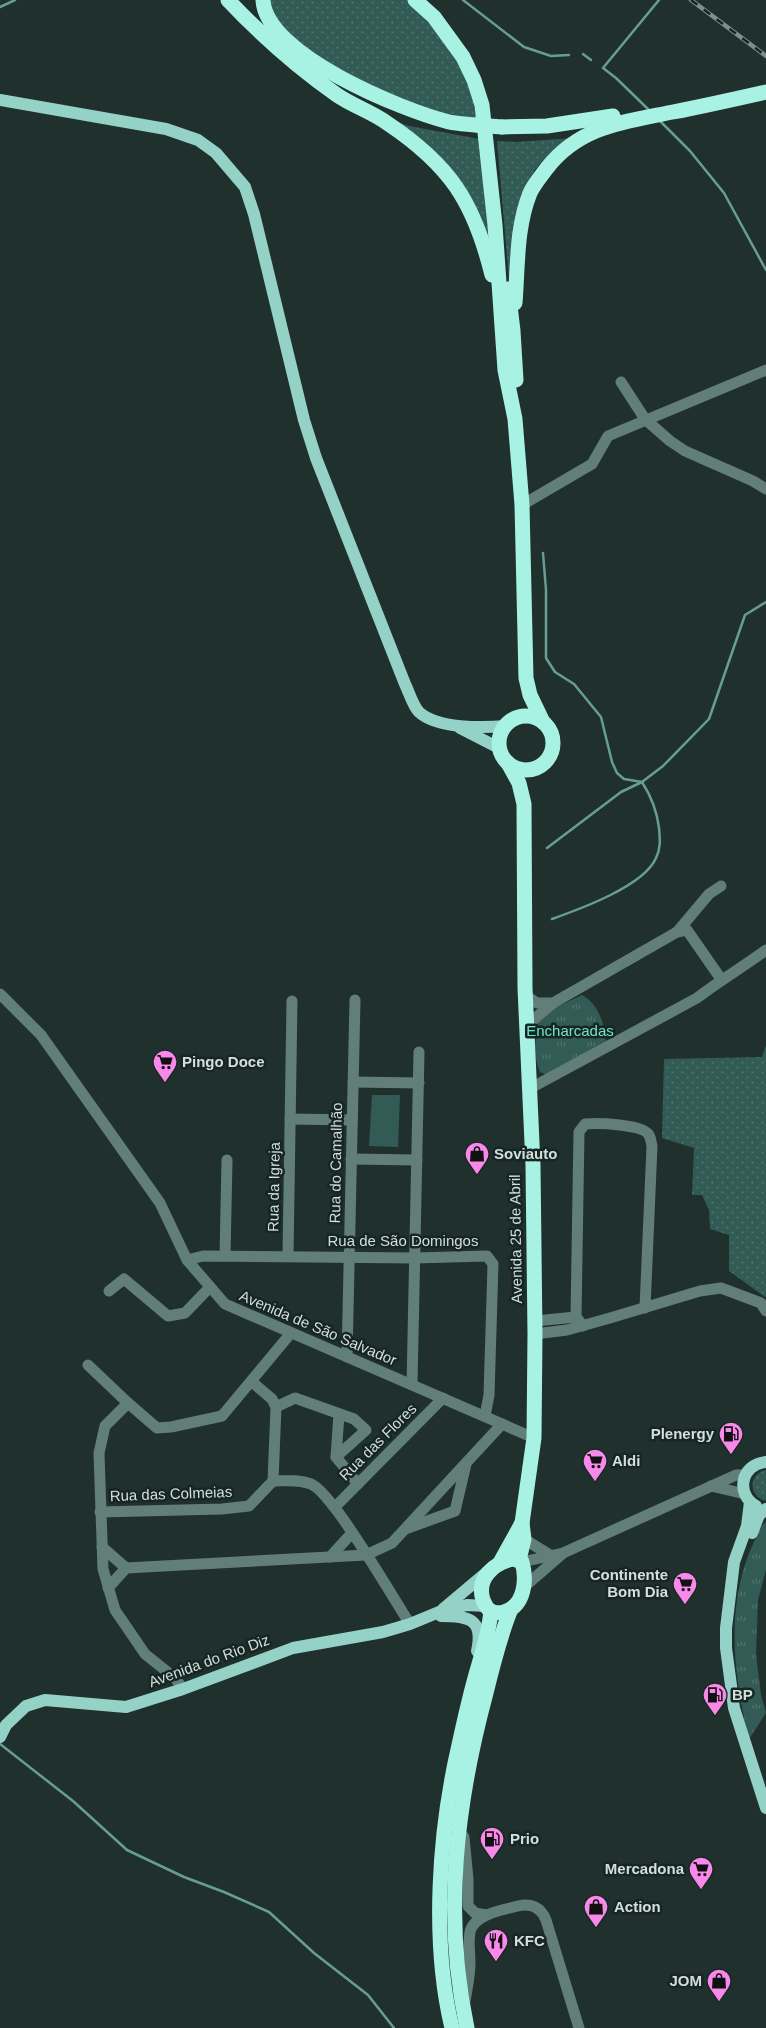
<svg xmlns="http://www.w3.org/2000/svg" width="766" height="2028" font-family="Helvetica,sans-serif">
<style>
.grass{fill:url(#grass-dots)}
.park{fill:url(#park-tufts)}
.garden{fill:#315b54}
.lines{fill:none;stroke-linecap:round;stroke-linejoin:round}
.stream{stroke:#669d95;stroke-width:2.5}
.minor{stroke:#627e79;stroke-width:11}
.major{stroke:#94d1c6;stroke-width:12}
.highway{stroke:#a8f2e4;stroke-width:15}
.rail-casing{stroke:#818e8c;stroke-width:4.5}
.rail{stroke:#162623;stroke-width:2.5;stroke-dasharray:8;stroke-linecap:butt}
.highway-bridge{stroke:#a8f2e4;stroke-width:15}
.labels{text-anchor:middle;stroke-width:5;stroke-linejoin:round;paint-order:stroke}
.park-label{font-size:15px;fill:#74e2d1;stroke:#162623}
.poi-label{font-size:15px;font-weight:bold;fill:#d4dedc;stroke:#162623;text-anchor:start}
.street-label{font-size:15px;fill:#d4dedc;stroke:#162623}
</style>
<defs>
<pattern id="grass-dots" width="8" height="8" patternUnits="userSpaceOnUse" patternTransform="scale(1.25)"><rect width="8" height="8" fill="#315b54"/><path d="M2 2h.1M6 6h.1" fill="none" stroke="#4e726c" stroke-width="1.8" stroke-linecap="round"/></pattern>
<pattern id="park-tufts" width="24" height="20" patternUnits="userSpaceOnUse" patternTransform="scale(1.25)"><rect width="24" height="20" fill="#315b54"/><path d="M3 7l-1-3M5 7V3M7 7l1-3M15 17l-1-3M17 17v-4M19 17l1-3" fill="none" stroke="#4e726c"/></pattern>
</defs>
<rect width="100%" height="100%" fill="#20302d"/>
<g class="grass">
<path d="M 269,0 L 408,0 C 434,26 457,52 470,87 C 474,98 475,110 477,121 L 449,117 L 388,95 L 332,69 L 281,30 Z"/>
<path d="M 389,119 L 409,126 L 480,139 L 492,260 L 480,221 Z"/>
<path d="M 573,138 C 559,147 545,156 535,170 C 517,194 514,249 509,279 L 497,141 L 516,142 Z"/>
<path d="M 766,1045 L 766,1296 L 765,1297 L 729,1271 L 729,1235 L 710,1229 L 709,1210 L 702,1195 L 692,1195 L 694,1148 L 662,1138 L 664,1059 L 762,1057 Z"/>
<path d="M 766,1470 L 766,1501 C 748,1496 748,1474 766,1470 Z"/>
</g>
<g class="park">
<path d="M 582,995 C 600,1004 606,1029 606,1047 L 553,1077 L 540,1072 C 532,1054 536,1033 539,1015 Z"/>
<path d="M 766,1522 L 766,1570 L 758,1600 L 756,1654 L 761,1695 L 766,1713 L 749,1739 C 734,1679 726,1612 749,1553 C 753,1544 758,1534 762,1525 Z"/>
</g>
<path class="garden" d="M 372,1095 L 400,1095 L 398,1147 L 369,1146 Z"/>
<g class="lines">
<g class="stream">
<path d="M 463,0 L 524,47 L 551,56 L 569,55"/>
<path d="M 0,7 L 15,0"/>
<path d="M 583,54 L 591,60"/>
<path d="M 650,111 L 616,78 L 603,68 L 659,0"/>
<path d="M 659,120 L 690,151 L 724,193 L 766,270"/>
<path d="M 543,553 L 546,590 L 546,658 L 555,672 L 574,684 L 601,717 L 612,762 L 617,773 L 624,779 L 642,782 C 651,796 657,811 659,828 C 660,839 661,848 656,858 C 644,886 580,909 552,919"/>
<path d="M 547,848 L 621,792 L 642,782 L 663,766 L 709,719 L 745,615 L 766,602"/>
<path d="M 0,1744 L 73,1801 L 127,1850 L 184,1877 L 224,1892 L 269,1912 L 314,1953 L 368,1995 L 394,2028"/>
</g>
<g class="minor">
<path d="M 621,382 L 645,419 L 670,441 L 685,451 L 753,481 L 766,489"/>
<path d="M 522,505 L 592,464 L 608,436 L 766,370"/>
<path d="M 677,932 L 709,894 L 721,886"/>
<path d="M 0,994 L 41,1035 L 160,1203 L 187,1260 L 225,1304 L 534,1438"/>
<path d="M 525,995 L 537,1003 L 553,1003"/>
<path d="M 526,1026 L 553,1003 L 677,932 L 687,930 L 721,979"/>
<path d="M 353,1082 L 419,1083"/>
<path d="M 529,1089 L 697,998 C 719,981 743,967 766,950"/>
<path d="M 290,1119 L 352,1120"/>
<path d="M 351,1159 L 417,1160"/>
<path d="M 225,1256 L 227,1160"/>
<path d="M 288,1256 L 292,1001"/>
<path d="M 187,1260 L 203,1256 L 415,1258 L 487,1256 L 493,1264 L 489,1395 L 485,1416"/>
<path d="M 109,1291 L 124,1279 L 168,1316 L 185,1313 L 210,1287"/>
<path d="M 535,1321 L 576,1317"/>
<path d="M 583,1326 L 576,1317 L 579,1132 L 585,1124 C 598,1123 643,1124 649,1135 C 651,1138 651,1143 652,1146 L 645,1308"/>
<path d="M 535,1334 L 567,1330 L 610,1318 L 700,1291 L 721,1288 L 761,1303 L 766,1311"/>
<path d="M 347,1357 L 355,1000"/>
<path d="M 88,1365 L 128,1403"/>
<path d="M 412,1385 L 419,1052"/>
<path d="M 276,1407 L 295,1398 L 354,1419 L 366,1430 L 336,1457 L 358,1484"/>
<path d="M 336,1457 L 339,1414"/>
<path d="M 273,1481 C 285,1481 298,1479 311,1484 C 333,1493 393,1598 410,1624"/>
<path d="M 711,1486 L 745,1494"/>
<path d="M 335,1507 L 443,1398"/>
<path d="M 100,1512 L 222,1509 L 249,1506 L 273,1481 L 276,1407 L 272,1399 L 252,1382"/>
<path d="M 408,1528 L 455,1511 L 466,1464"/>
<path d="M 524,1539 L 550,1555"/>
<path d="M 102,1547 L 126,1568"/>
<path d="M 330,1557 L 352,1533"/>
<path d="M 522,1562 L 563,1553 L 736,1475 L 745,1475"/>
<path d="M 126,1568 L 366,1555 L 392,1543 L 502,1424"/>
<path d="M 524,1587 L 562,1554"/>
<path d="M 108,1588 L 126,1568"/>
<path d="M 183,1689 L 175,1678 L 145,1654 L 115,1610 L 103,1569 L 99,1453 L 105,1426 L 128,1403 L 157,1428 L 171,1427 L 222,1416 L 291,1333"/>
<path d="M 464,1837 L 468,1879 L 468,1906 L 475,1913 L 486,1915"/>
<path d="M 465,2001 C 467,1989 470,1976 470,1963 C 470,1953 468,1942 470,1932 C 474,1914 503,1910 518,1906 C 531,1903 541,1907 546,1920 L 579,2028"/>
</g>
<g class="major">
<path d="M 0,100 L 166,129 L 198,140 L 216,153 L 245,187 L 254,214 L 304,420 L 316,458 L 405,684 C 409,692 413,706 419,712 C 437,729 483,728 506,726"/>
<path d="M 460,728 L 499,748"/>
<path d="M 750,1502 L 747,1526 L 734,1562 L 726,1628 L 726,1648 L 734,1708 L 766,1808"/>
<path d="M 756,1506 C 735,1494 741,1464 766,1462"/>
<path d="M 752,1533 L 759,1515 L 766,1509"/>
<path d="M 443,1609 L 487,1572"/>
<path d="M 441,1616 C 469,1616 484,1619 477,1651"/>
<path d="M 0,1737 L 6,1725 L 26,1706 L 45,1700 L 126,1707 L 183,1689 L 293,1648 L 383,1632 L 410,1624 L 439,1612 L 467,1605 L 486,1606"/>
</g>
<g class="highway">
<path d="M 228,0 C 262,36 297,67 337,95 C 353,106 372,112 387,123 C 450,165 474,202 492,275"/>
<path d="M 263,0 C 266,55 402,110 449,122 C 458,124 467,124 476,125"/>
<path d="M 415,0 L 434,17 L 463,57 L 474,80 L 482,105 L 495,225 L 505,370 L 515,419 L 522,505 L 526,678 L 530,695 L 543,722"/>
<path d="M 502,127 L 547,126 L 613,116"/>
<path d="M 508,289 L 513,331 L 516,380"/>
<path d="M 515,303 C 518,266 516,228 530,193 C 534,184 541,176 547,168 C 580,126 624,122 673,112 C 704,106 735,99 766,92"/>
<circle cx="526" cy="743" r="27"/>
<path d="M 508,763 L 519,783 L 524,804 L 525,988 L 533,1165 L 535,1334 L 534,1438 L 522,1523 L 524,1539 L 519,1560"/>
<path d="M 513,1559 L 522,1562 C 527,1579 525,1606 504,1612 C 500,1613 493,1613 489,1610 C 486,1607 485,1604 483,1600 C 476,1578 494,1563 513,1559 Z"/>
<path d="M 501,1561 L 522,1523"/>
<path d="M 452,2028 C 431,1941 439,1831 459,1745 C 464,1722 469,1700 475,1678 C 481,1656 489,1634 491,1611"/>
<path d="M 467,2028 C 443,1915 456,1804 486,1693 C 493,1664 500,1636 511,1609"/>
</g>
<defs>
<path id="rail" d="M 691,0 L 766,56"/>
</defs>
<use href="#rail" class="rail-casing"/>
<use href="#rail" class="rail"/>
<path class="highway-bridge" d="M 476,125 L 502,127"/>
</g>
<defs>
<symbol id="supermarket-pin" viewBox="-11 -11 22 30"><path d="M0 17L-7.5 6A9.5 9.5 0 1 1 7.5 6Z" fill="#f888ea" stroke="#162623"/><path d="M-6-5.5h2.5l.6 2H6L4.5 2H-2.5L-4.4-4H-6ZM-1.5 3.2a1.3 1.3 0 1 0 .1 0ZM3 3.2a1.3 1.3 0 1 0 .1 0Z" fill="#111"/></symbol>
<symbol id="shop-pin" viewBox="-11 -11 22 30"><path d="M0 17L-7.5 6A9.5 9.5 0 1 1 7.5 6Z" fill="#f888ea" stroke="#162623"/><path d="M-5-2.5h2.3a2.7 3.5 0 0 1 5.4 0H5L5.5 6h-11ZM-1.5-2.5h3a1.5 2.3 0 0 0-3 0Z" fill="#111"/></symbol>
<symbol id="fuel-pin" viewBox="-11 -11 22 30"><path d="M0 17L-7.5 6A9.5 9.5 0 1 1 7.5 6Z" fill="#f888ea" stroke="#162623"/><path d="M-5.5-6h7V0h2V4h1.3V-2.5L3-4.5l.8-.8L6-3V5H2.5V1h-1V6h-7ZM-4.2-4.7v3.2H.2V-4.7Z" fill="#111"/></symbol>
<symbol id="restaurant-pin" viewBox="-11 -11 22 30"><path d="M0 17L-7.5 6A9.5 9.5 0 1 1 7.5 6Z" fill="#f888ea" stroke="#162623"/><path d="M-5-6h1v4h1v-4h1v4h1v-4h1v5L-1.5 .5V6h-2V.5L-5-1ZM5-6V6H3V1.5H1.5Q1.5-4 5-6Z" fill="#111"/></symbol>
</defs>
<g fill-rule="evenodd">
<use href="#supermarket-pin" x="151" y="1048" width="28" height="38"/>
<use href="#shop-pin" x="463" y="1140" width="28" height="38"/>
<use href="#fuel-pin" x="717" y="1420" width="28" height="38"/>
<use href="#supermarket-pin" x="581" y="1447" width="28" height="38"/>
<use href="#supermarket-pin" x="671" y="1570" width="28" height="38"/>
<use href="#fuel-pin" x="701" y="1681" width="28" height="38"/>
<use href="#fuel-pin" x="478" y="1825" width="28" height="38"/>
<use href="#supermarket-pin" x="687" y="1855" width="28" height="38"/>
<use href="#shop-pin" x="582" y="1893" width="28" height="38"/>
<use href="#restaurant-pin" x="482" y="1927" width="28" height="38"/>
<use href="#shop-pin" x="705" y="1967" width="28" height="38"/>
</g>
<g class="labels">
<g class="park-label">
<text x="570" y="1036">Encharcadas</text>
</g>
<g class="poi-label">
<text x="182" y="1067">Pingo Doce</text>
<text x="494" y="1159">Soviauto</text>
<text x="714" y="1439" text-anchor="end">Plenergy</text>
<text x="612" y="1466">Aldi</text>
<text x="668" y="1580" text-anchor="end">Continente<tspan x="668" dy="17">Bom Dia</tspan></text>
<text x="732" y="1700">BP</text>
<text x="510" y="1844">Prio</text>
<text x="684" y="1874" text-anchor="end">Mercadona</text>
<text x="614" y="1912">Action</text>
<text x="514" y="1946">KFC</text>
<text x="702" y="1986" text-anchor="end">JOM</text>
</g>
<g class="street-label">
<text transform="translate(336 1163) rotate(-89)" y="5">Rua do Camalhão</text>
<text transform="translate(274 1187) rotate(-89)" y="5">Rua da Igreja</text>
<text transform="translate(516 1239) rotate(-91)" y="5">Avenida 25 de Abril</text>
<text x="403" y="1246">Rua de São Domingos</text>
<text transform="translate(318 1328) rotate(23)" y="5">Avenida de São Salvador</text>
<text transform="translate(378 1442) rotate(-45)" y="5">Rua das Flores</text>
<text transform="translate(171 1494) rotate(-2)" y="5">Rua das Colmeias</text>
<text transform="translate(209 1661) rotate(-20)" y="5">Avenida do Rio Diz</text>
</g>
</g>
</svg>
